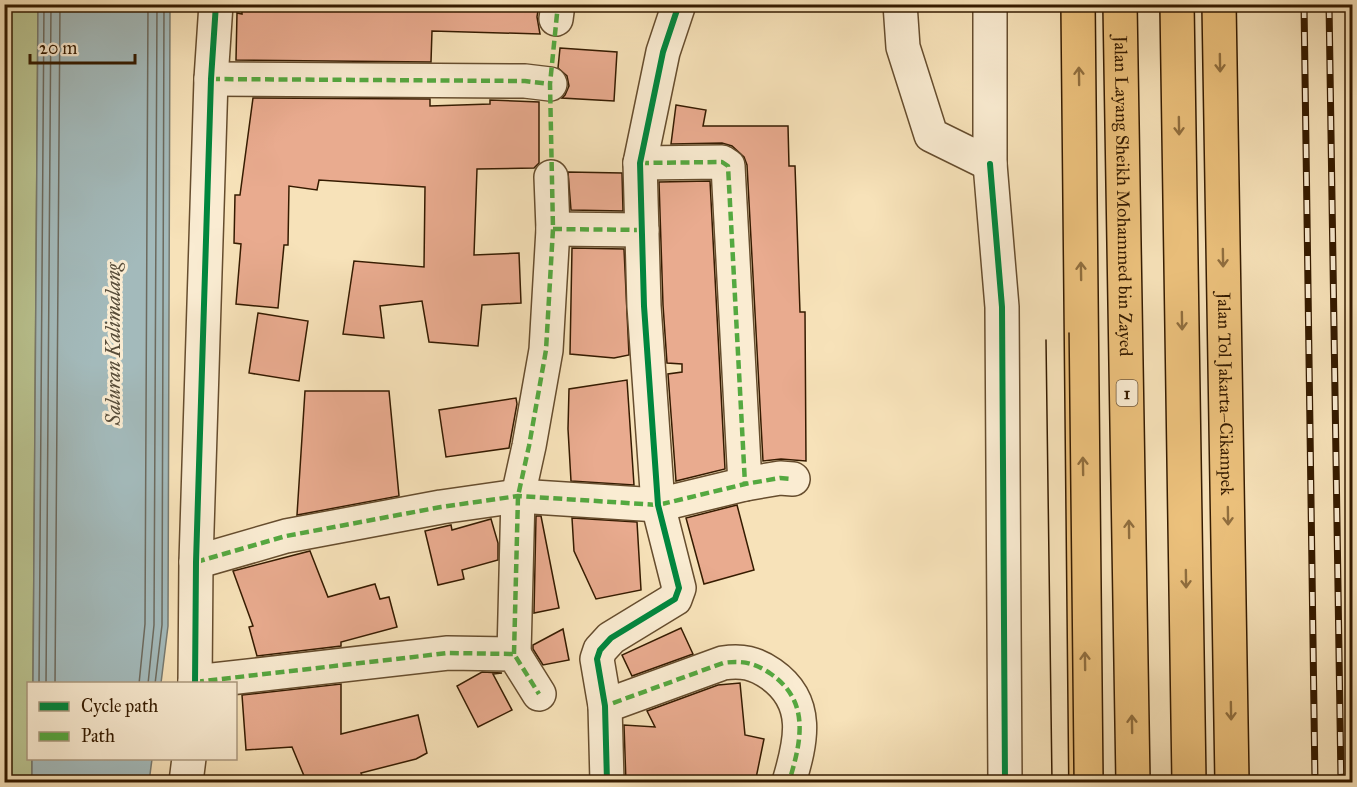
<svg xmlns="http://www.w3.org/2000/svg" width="1357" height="787" font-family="'IM FELL Great Primer',serif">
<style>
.green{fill:#bac491;stroke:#787048;stroke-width:1.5}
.water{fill:#a3babb;stroke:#777a70;stroke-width:1.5}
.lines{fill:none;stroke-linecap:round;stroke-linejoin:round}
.shore{stroke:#6c6a5e;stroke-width:1.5}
.building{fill:#e9ab8f;stroke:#351b00;stroke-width:1.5}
.minor-casing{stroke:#664d2e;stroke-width:36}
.highway-casing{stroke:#351b00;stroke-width:36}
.minor{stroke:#faecd2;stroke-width:33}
.highway{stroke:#ecc17c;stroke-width:33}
.tram{stroke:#351b00;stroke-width:1.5}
.rail-casing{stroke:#351b00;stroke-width:7}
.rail{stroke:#faecd2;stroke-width:4.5;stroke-dasharray:14;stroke-linecap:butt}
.quiet{stroke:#54a940;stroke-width:4.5;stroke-dasharray:9 4.5;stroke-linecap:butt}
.cycleway-casing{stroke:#faecd2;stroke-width:10}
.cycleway{stroke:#00873e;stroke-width:6}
.oneway{stroke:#906e3e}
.labels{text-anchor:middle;stroke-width:6;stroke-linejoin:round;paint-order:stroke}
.shield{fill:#faecd2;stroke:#705a3f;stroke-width:1.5}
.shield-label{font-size:16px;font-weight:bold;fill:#351b00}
.street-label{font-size:18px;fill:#351b00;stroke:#faecd2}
.water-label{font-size:20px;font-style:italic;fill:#564b38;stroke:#faecd2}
</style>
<rect width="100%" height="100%" fill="#f7e2b9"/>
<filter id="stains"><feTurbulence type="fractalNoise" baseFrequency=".00333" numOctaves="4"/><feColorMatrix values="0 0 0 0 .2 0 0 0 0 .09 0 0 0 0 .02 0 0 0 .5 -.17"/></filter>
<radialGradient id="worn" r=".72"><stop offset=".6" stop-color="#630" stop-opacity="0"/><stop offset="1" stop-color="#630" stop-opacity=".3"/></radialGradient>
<path class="green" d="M 38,4 L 33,683 L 28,684 L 28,758 L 32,759 L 32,782 L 5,782 L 4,5 Z"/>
<g class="water">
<path d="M 38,5 L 170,5 L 168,626 L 161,683 L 33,683 Z"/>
<path d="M 32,759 L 32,758 L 152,759 L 149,782 L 32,782 Z"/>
</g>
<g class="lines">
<g class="shore">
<path d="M 39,684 L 44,4"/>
<path d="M 46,684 L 51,4"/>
<path d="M 55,684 L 60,4"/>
<path d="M 139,684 L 145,624 L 148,4"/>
<path d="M 148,684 L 154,625 L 157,4"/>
<path d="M 155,684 L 162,625 L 164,4"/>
</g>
</g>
<g class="building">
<path d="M 242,4 L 539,4 L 537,17 L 540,34 L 432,31 L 431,62 L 236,60 L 237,13 L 242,14 Z"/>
<path d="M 560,48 L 617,52 L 614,101 L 562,98 L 565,95 L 569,86 L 567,76 L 558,68 Z"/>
<path d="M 253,98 L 430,99 L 430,106 L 490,104 L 490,100 L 539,102 L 539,163 L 534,168 L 477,169 L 474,255 L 519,253 L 521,303 L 482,305 L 478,346 L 429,342 L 422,301 L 380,306 L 384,338 L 343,334 L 354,261 L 424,267 L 425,187 L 319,180 L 317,190 L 289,186 L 288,245 L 284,245 L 278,308 L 236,304 L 241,244 L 234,243 L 235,195 L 240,195 Z"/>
<path d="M 676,105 L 706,110 L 703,126 L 788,126 L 789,166 L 795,166 L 800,312 L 805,312 L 806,461 L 781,459 L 763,461 L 747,165 L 744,157 L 732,146 L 722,143 L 671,144 Z"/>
<path d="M 568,172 L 622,173 L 623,211 L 571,210 Z"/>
<path d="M 710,181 L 725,469 L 676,481 L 668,374 L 682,372 L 682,364 L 667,363 L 663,305 L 659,182 Z"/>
<path d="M 572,248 L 624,249 L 629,355 L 614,358 L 570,354 Z"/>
<path d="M 258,313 L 308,321 L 299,381 L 249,373 Z"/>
<path d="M 627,380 L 634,485 L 571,481 L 568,429 L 569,389 Z"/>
<path d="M 305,391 L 389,391 L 399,496 L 297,515 Z"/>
<path d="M 516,398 L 517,404 L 509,448 L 446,457 L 439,410 Z"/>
<path d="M 737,505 L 754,570 L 704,584 L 686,518 Z"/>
<path d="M 536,516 L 541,516 L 559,608 L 534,613 Z"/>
<path d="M 572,518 L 637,522 L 641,590 L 596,599 L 574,551 Z"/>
<path d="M 491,519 L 498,543 L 498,560 L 462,570 L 464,579 L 438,585 L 425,531 L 451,525 L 452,530 Z"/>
<path d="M 310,551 L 328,597 L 375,584 L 380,599 L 389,597 L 397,627 L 341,642 L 341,646 L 257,656 L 249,627 L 253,626 L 233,571 Z"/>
<path d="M 681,628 L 693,654 L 632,676 L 622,655 Z"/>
<path d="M 563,629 L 569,660 L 543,665 L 533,649 L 533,645 Z"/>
<path d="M 482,672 L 502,673 L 493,674 L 512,710 L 478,727 L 457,686 Z"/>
<path d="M 740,683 L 745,735 L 764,739 L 755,783 L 626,783 L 624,725 L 655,727 L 647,711 L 718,685 Z"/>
<path d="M 341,684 L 341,734 L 418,715 L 427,753 L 416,759 L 361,773 L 365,783 L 307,783 L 292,747 L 246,750 L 242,695 Z"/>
</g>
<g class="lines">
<defs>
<g id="minor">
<path d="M 900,4 L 903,47 L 931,135 L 990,164 L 990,4"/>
<path d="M 556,19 L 558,4"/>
<path d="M 211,79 L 525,81 L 550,84"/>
<path d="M 640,163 L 722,162 L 728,166 L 745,484"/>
<path d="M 990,164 L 1002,307 L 1005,782"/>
<path d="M 553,229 L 642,230"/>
<path d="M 196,562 L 286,536 L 441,507 L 518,496 L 658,505 L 745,484 L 780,478 L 793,479"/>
<path d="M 514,654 L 518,496 L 529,446 L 546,350 L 553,229 L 551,177"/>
<path d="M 195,682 L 448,653 L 514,654 L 539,694"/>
<path d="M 195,684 L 196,562 L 211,79 L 216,4"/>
<path d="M 605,706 L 723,663 C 742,660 755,663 771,674 C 811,702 801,742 789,782"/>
<path d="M 186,782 L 189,758"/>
<path d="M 607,782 L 605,706 L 597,659 L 600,650 L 611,638 L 675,599 L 679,588 L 658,505 L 644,306 L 640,163 L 663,52 L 679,4"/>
</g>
<g id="highway">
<path d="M 1078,4 L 1086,782"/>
<path id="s1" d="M 1120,4 L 1133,782"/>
<path d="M 1177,4 L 1189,782"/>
<path id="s2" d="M 1219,4 L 1232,782"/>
</g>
</defs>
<use href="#minor" class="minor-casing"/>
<use href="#highway" class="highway-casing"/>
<use href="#minor" class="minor"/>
<use href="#highway" class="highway"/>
<g class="tram">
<path d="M 1069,333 L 1074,782"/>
<path d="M 1046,340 L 1052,782"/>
</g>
<defs>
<g id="rail">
<path d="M 1304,4 L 1315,782"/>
<path d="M 1329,4 L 1341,782"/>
</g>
</defs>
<use href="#rail" class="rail-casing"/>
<use href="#rail" class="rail"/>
<g class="quiet">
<path d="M 211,79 L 525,81 L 550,84"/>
<path d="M 640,163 L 722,162 L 728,166 L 745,484"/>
<path d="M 553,229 L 642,230"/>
<path d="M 196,562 L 286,536 L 441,507 L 518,496 L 658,505 L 745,484 L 780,478 L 793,479"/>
<path d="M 514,654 L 518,496 L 529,446 L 546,350 L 553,229 L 550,84 L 558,4"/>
<path d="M 195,682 L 448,653 L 514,654 L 539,694"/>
<path d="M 605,711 L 605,706 L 723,663 C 742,660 755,663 771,674 C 811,702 801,742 789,782"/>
</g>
<defs>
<g id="cycleway">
<path d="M 990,164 L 1002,307 L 1005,782"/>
<path d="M 195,684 L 196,562 L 211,79 L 216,4"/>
<path d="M 607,782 L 605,706 L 597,659 L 600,650 L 611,638 L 675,599 L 679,588 L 658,505 L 644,306 L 640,163 L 663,52 L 679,4"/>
</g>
</defs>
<use href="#cycleway" class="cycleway-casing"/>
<use href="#cycleway" class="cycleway"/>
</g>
<defs><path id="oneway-shaft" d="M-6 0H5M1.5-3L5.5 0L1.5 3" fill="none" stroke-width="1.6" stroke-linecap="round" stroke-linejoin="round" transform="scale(1.5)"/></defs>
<g class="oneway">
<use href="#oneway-shaft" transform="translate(1220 63) rotate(89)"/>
<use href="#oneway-shaft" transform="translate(1079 76) rotate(-91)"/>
<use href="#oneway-shaft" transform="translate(1179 126) rotate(89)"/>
<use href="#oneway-shaft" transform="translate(1223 258) rotate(89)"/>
<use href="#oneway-shaft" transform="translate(1081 271) rotate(-91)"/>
<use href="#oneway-shaft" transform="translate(1182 321) rotate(89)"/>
<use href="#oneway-shaft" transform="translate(1083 466) rotate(-91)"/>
<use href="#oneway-shaft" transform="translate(1228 516) rotate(89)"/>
<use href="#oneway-shaft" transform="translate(1129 529) rotate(-91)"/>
<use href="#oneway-shaft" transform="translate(1186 579) rotate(89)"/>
<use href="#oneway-shaft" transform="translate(1085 661) rotate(-91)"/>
<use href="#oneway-shaft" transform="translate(1231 711) rotate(89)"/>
<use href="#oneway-shaft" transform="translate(1132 724) rotate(-91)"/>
</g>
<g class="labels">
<rect class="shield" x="1116.5" y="380" width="21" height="26" rx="4.5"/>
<g class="shield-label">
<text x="1127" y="399">1</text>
</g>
<g class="street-label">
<text dy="6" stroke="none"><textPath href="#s1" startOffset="192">Jalan Layang Sheikh Mohammed bin Zayed</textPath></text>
<text dy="6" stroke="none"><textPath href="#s2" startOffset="390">Jalan Tol Jakarta–Cikampek</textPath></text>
</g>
<g class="water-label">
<text transform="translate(113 344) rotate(-90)" y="7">Saluran Kalimalang</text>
</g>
</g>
<rect width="1357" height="787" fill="none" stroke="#f7e2b9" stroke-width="24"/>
<rect x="6" y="6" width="1345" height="775" fill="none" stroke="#351b00" stroke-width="3"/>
<rect x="12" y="12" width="1333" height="763" fill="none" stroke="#351b00" stroke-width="1.5"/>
<rect x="27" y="682" width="210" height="78" fill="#faecd2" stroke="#ab987e" stroke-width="1.5"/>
<rect x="39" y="702" width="30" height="9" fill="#00873e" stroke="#ab987e" stroke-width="1.5"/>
<text x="81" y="712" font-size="18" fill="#351b00">Cycle path</text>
<rect x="39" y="732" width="30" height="9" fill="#54a940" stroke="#ab987e" stroke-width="1.5"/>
<text x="81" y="742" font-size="18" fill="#351b00">Path</text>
<path d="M30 54v9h105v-9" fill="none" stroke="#351b00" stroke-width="3"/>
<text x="39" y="54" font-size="18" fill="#351b00" stroke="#faecd2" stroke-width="4.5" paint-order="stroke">20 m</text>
<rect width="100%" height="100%" filter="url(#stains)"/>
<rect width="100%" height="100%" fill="url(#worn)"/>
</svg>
